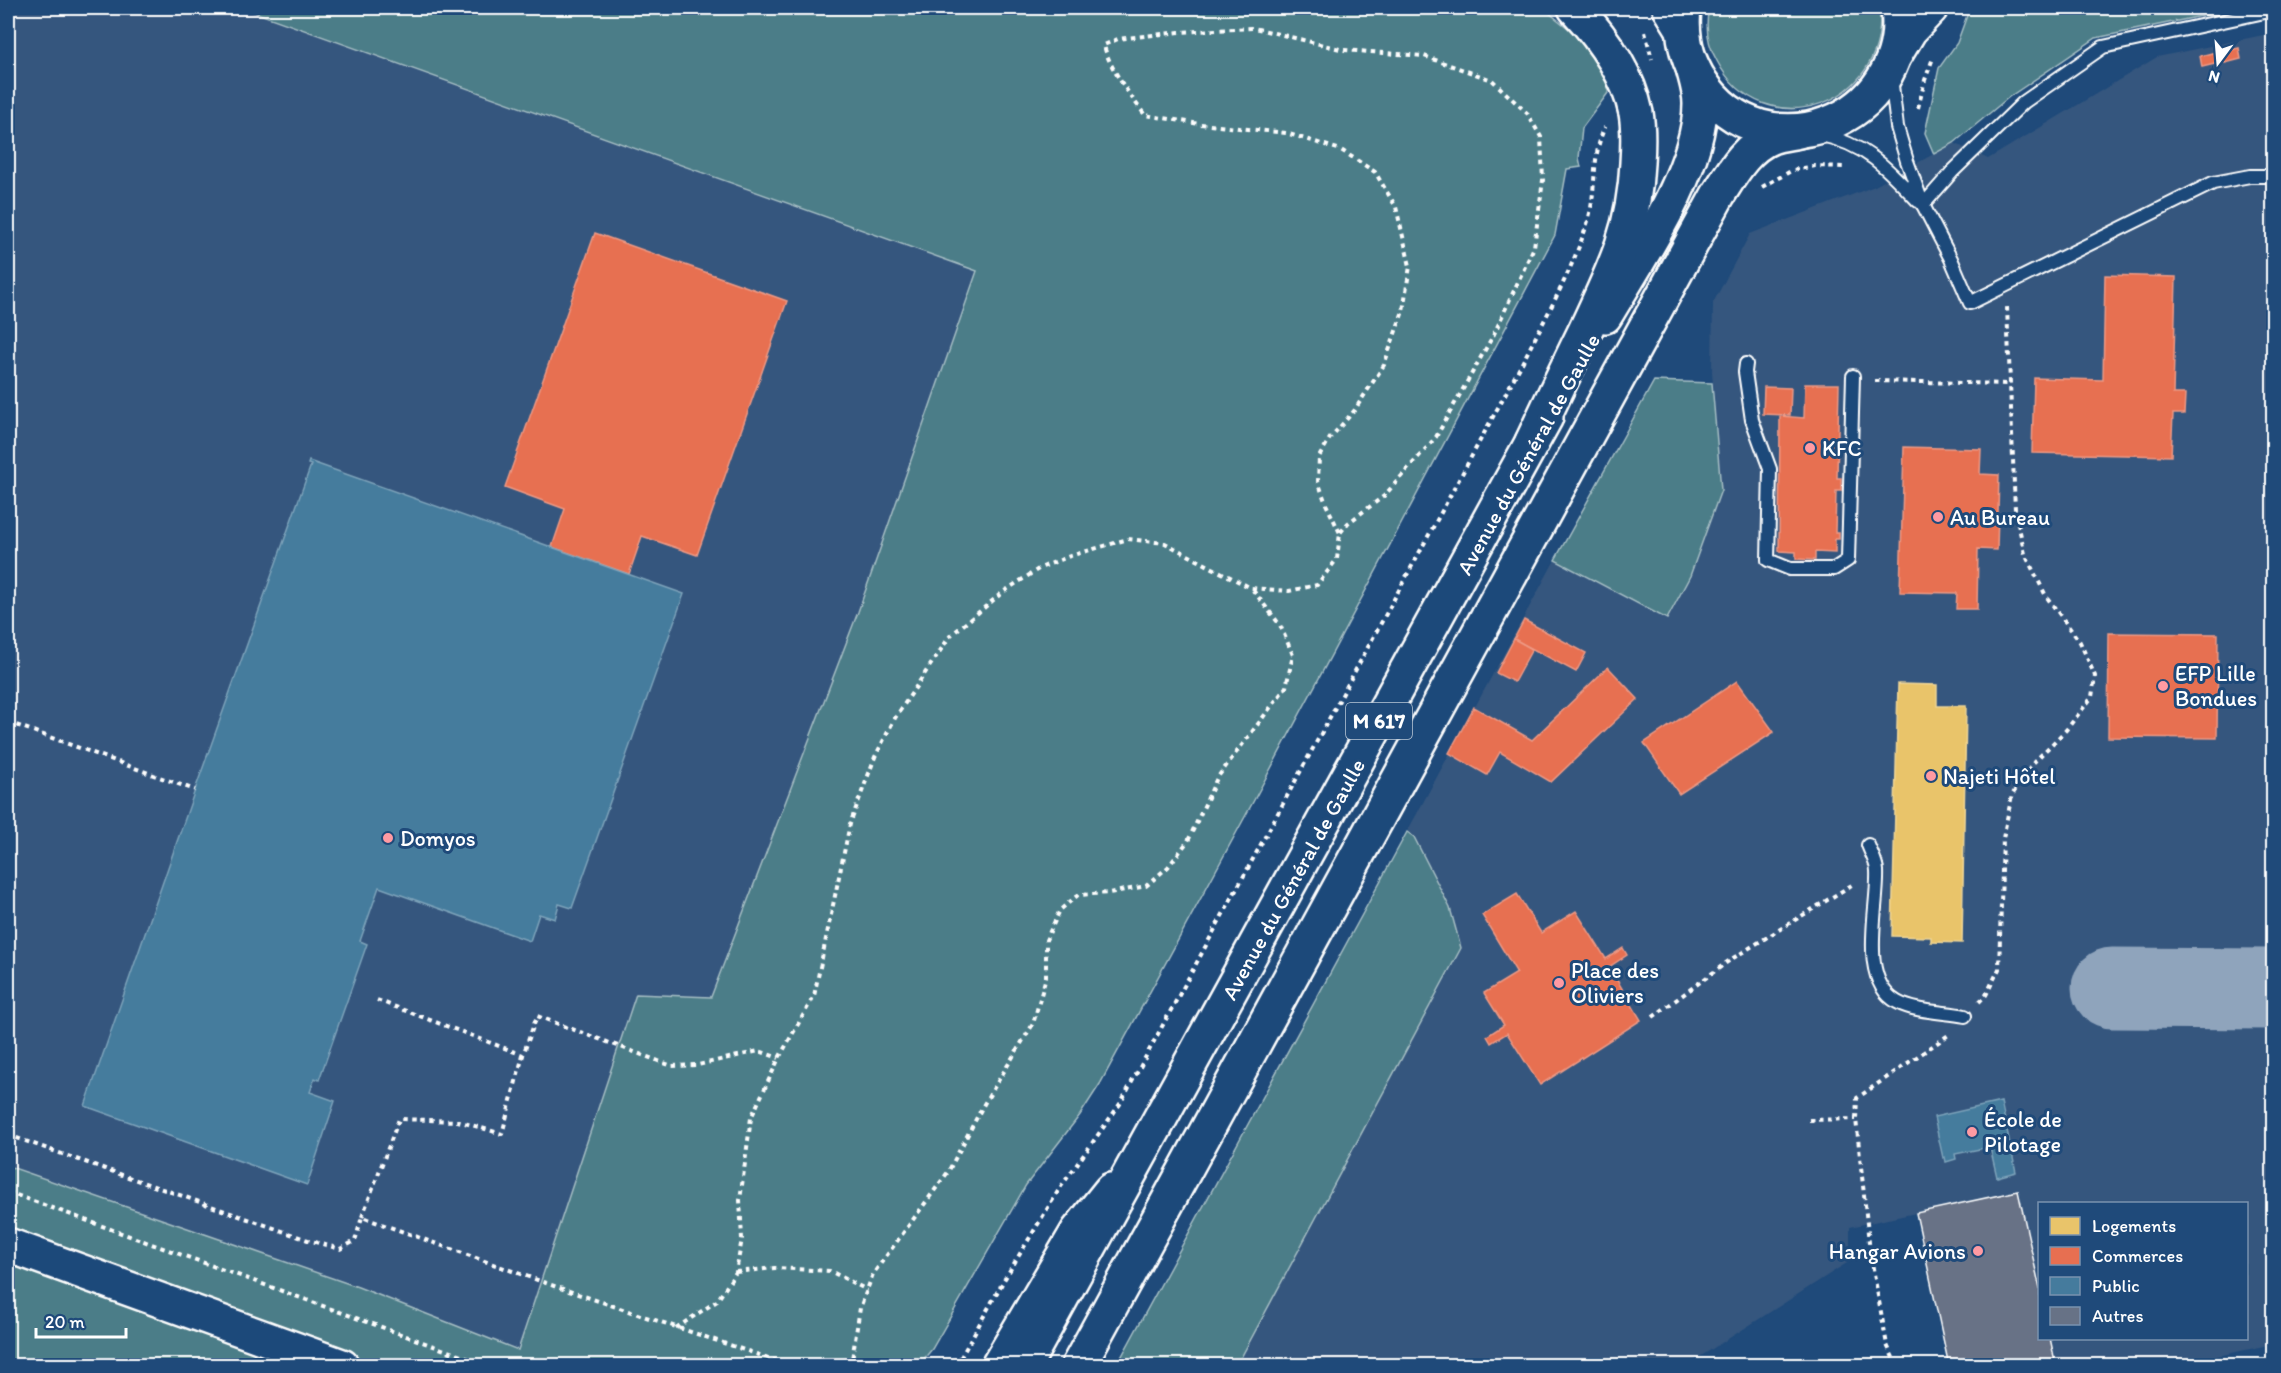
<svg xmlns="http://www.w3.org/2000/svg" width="2281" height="1373" font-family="Itim,sans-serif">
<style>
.built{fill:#35567e;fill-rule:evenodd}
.green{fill:#4c7d88;stroke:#a6bec4;stroke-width:1.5}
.homes{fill:#e9c46a;stroke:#f0d697;stroke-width:1.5}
.shops{fill:#e76f51;stroke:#ee9a85;stroke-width:1.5}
.public{fill:#457b9d;stroke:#7da3ba;stroke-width:1.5}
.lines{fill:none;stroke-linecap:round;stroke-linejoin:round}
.taxiway{stroke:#8fa4bc;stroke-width:81}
.building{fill:#677286;stroke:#fff;stroke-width:1.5}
.lane-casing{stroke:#fff;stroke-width:16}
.secondary-casing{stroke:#fff;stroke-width:38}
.primary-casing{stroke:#fff;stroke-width:38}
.highway-casing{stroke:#fff;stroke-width:38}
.path{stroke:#fff;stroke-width:4;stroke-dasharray:4.5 4.5;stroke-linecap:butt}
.lane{stroke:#1f4a7a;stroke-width:12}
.secondary{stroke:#1f4a7a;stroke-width:33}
.primary{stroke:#1f4a7a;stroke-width:33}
.highway{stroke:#1f4a7a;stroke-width:33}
.poi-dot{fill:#ff9aa2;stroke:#1f4a7a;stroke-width:2}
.labels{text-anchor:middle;stroke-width:6;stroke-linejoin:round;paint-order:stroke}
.shield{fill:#1f4a7a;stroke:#bcc9d7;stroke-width:1.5}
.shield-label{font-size:21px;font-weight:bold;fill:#fff}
.poi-label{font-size:22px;fill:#fff;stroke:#1f4a7a;text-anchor:start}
.street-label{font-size:22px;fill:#fff;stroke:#1f4a7a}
</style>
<rect width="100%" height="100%" fill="#1f4a7a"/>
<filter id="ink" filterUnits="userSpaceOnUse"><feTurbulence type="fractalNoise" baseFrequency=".0167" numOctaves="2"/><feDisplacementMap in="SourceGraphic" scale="12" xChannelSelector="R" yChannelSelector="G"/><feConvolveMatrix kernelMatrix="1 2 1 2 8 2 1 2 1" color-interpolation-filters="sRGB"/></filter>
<g filter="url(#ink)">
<g class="built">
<path d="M 8,8 L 243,8 L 978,271 L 858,612 L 711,997 L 636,994 L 518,1350 L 358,1287 L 8,1166 Z"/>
<path d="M 2273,33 L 2273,1344 L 2176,1365 L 1949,1365 L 1916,1213 L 1850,1227 L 1850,1261 L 1687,1365 L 1237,1366 L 1461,948 L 1450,908 L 1414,837 L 1407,832 L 1555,560 L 1666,619 L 1721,490 L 1712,371 L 1713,303 L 1750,234 L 1875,186 L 1954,143 L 1988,159 L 2157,57 ZM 2040,1204 L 2246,1204 L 2246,1338 L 2040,1338 Z"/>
</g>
<g class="green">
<path d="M 243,8 L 1543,8 L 1579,37 L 1609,74 L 1608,93 L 1582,128 L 1579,158 L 1581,167 L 1567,169 L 1555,235 L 1253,802 L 1100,1084 L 1080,1115 L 1026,1185 L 932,1349 L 919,1365 L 18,1366 L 8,1359 L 8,1166 L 358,1287 L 518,1350 L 636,994 L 711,997 L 858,612 L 977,271 Z"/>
<path d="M 1709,8 L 1879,8 C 1891,105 1763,149 1717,61 C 1708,45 1705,26 1709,8 Z"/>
<path d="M 1978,8 L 2240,8 L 2096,38 L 2009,97 L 1954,143 L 1934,154 L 1925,133 L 1939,68 L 1957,43 L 1969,10 Z"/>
<path d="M 1654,381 L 1712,383 L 1721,490 L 1690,576 L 1667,619 L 1555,560 Z"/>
<path d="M 1407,832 L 1414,837 L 1450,908 L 1461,948 L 1237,1365 L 1117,1365 Z"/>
</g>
<path class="homes" d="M 1898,684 L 1937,685 L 1937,706 L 1966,706 L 1962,943 L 1931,942 L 1931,937 L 1892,936 Z"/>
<g class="shops">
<path d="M 2239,48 L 2241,59 L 2225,63 L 2222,52 Z"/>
<path d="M 2216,52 L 2219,63 L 2202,67 L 2200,56 Z"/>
<path d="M 595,233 L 787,301 L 697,555 L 642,536 L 629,574 L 552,547 L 565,509 L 505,487 Z"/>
<path d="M 2105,275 L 2176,277 L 2173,394 L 2185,394 L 2184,414 L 2173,414 L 2171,456 L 2032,453 L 2034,378 L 2103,380 Z"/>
<path d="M 1805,384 L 1839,384 L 1837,478 L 1841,478 L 1841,491 L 1836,491 L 1835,532 L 1839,532 L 1839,539 L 1835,539 L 1835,553 L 1815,552 L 1815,560 L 1796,559 L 1796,552 L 1779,551 L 1780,416 L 1804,418 Z"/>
<path d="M 1764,387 L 1791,388 L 1790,415 L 1763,414 Z"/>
<path d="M 1904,447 L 1981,449 L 1980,474 L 1999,475 L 1997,550 L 1978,549 L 1977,609 L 1956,609 L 1957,593 L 1900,592 Z"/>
<path d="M 1524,620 L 1586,653 L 1576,672 L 1514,639 Z"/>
<path d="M 2109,633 L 2218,634 L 2217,738 L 2108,737 Z"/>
<path d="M 1514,639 L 1532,649 L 1514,682 L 1496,673 Z"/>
<path d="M 1608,667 L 1638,699 L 1551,782 L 1500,752 L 1487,775 L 1449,753 L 1474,707 L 1532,740 Z"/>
<path d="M 1737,681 L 1774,732 L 1679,794 L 1644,743 Z"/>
<path d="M 1517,894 L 1541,933 L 1576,911 L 1606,959 L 1623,948 L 1627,955 L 1609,967 L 1641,1020 L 1540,1085 L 1507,1033 L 1491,1043 L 1487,1036 L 1504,1025 L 1484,993 L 1517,973 L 1482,915 Z"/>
</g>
<g class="public">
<path d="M 309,461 L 684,594 L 572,908 L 559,904 L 555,919 L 539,914 L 530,941 L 379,887 L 360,941 L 367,944 L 319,1080 L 315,1078 L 310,1092 L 335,1101 L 307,1185 L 85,1106 L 195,790 L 311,465 L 308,464 Z"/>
<path d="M 2001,1102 L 2016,1172 L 1997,1177 L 1990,1147 L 1955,1154 L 1956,1159 L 1946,1162 L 1945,1157 L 1943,1158 L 1934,1117 Z"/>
</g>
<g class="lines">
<path class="taxiway" d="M 2112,988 L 2274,989"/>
</g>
<g class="building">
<path d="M 2272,685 L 2274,685 L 2274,751 L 2271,751 Z"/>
<path d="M 2018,1191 L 2040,1289 L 2040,1338 L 2050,1338 L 2056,1366 L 1949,1366 L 1916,1213 Z"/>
</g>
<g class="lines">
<defs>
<g id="lane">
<path d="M 1891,77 L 1897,127 L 1907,161 L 1923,205 L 1951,259 L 1970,303 L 2213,183 L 2250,176 L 2274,176"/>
<path d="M 1821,135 C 1866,144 1888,169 1918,201"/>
<path d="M 1923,205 L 1952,172 L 2024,102 L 2103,47 L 2274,10"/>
<path d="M 1746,364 L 1745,372 L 1752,420 L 1770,469 L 1768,560 L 1790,569 L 1834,569 L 1848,560 L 1853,376"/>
<path d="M 1868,845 C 1871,853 1877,863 1877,871 C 1879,908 1857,979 1897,1002 C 1915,1012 1944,1012 1965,1016"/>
</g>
<g id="secondary">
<path d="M 8,1245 L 342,1366"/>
<path d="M 998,1366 L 1078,1231 L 1111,1190"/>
</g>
<g id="primary">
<path d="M 1684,8 C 1681,34 1686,59 1701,82 C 1764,178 1912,121 1898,8"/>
<path d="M 1605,316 C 1639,258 1700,170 1700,104 C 1700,91 1696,80 1693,68"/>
<path d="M 1024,1366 L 1546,417"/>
<path d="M 1078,1366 L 1718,195 C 1732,173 1746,147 1771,137 C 1780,134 1790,133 1799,131"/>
</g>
<g id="highway">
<path d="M 1670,8 L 1683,29"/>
<path d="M 1895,55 L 1910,30 L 1931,8"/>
<path d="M 1532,442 C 1549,405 1567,368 1585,331 C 1613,271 1634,231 1637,163 C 1638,147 1639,130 1636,113 C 1628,74 1601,36 1575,8"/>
</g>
</defs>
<use href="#lane" class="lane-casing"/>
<use href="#secondary" class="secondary-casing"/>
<use href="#primary" class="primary-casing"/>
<use href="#highway" class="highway-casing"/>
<g class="path">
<path d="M 1645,32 L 1652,59"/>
<path d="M 1918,108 L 1925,80 L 1933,58"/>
<path d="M 1762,187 L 1793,170 L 1815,166 L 1846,167"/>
<path d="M 1875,381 L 2009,384"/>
<path d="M 8,722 L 195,790"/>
<path d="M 377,1000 L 523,1055 L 537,1016 L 672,1066 L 698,1065 L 759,1051 L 779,1058"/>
<path d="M 1979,1002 L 1986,995 L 1999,969 L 2003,838 L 2012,795 L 2034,762 L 2066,730 L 2092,697 L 2095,676 L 2080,642 L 2046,596 L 2025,554 L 2015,510 L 2007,307"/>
<path d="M 1653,1017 L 1730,960 L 1855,883"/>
<path d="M 1809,1120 L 1856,1119"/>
<path d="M 8,1135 L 308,1240 L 340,1249 L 355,1241 L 362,1217 L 554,1286 L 792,1366"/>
<path d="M 8,1192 L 489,1366"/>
<path d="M 362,1217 L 399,1119 L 458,1121 L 502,1134 L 523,1055"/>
<path d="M 736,1272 L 775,1268 L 830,1271 L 867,1290"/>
<path d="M 676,1328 L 717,1301 L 736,1272 L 742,1239 L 740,1200 L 751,1118 L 779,1058 L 814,996 L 850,824 L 875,757 L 895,718 L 950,636 L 1003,592 L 1040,568 L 1070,556 L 1128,539 L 1165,543 L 1251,588 L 1289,591 L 1317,585 L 1337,559 L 1340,533 L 1326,504 L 1318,481 L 1319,457 L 1330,438 L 1354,411 L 1384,365 L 1403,311 L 1410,266 L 1396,207 L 1375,172 L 1341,150 L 1286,133 L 1200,124 L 1145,115 C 1131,97 1108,66 1104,45 L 1118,39 L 1179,32 L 1254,28 L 1344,50 L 1424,56 L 1492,80 L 1527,113 L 1541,137 L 1543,180 L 1534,247 L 1494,334 L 1436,437 L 1384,496 L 1348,523 L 1340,533"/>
<path d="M 851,1366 L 860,1308 L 873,1274 L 948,1172 L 984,1104 L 1033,1024 L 1046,977 L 1046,940 L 1060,910 L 1078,895 L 1109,893 L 1146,886 L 1168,867 L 1188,841 L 1217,778 L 1286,687 L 1293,655 L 1280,625 L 1252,589"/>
<path d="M 956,1366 L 1004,1280 L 1060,1188 L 1120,1104 L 1520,367 C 1544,320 1572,272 1588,221 C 1597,190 1591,156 1605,127"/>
<path d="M 1897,1366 L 1887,1345 L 1870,1252 L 1856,1119 L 1857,1098 L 1950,1034"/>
</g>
<use href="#lane" class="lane"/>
<use href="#secondary" class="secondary"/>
<use href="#primary" class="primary"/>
<use href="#highway" class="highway"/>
</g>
</g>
<g class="poi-dot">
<circle cx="1810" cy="448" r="6"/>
<circle cx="1938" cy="517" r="6"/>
<circle cx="2163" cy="686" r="6"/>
<circle cx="1931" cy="776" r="6"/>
<circle cx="388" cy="838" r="6"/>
<circle cx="1559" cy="983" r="6"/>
<circle cx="1972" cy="1132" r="6"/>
<circle cx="1978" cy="1251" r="6"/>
</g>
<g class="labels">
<rect class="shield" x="1346" y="703" width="66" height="36" rx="4.5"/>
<g class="shield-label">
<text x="1379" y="728">M 617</text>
</g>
<g class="poi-label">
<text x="1822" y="456">KFC</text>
<text x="1950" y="525">Au Bureau</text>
<text x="2175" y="681">EFP Lille<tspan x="2175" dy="25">Bondues</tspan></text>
<text x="1943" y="784">Najeti Hôtel</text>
<text x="400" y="846">Domyos</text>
<text x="1571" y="978">Place des<tspan x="1571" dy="25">Oliviers</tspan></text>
<text x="1984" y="1127">École de<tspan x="1984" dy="25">Pilotage</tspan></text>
<text x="1966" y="1259" text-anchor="end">Hangar Avions</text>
</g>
<g class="street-label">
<text transform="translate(1528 454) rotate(-61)" y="8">Avenue du Général de Gaulle</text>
<text transform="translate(1293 879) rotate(-61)" y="8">Avenue du Général de Gaulle</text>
</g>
</g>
<rect width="2281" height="1373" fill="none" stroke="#1f4a7a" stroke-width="30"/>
<rect x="15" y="15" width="2251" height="1343" fill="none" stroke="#fff" stroke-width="2" filter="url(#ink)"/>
<rect x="2038" y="1202" width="210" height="138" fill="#1f4a7a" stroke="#7992af" stroke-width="1.5"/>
<rect x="2050" y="1217" width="30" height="18" fill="#e9c46a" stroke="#7992af" stroke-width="1.5"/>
<text x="2092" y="1232" font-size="18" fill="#ffffff">Logements</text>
<rect x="2050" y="1247" width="30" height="18" fill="#e76f51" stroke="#7992af" stroke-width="1.5"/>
<text x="2092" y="1262" font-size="18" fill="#ffffff">Commerces</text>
<rect x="2050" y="1277" width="30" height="18" fill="#457b9d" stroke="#7992af" stroke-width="1.5"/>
<text x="2092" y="1292" font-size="18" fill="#ffffff">Public</text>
<rect x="2050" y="1307" width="30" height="18" fill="#677286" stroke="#7992af" stroke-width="1.5"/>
<text x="2092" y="1322" font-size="18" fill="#ffffff">Autres</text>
<g transform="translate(2218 63) rotate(196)" stroke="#1f4a7a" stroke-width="4.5" paint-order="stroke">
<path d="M0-4.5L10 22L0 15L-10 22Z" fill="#ffffff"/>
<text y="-9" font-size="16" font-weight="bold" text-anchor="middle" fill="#ffffff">N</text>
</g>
<path d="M36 1328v9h90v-9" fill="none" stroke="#ffffff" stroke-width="3"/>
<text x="45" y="1328" font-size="18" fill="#ffffff" stroke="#1f4a7a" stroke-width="4.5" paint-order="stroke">20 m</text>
</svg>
